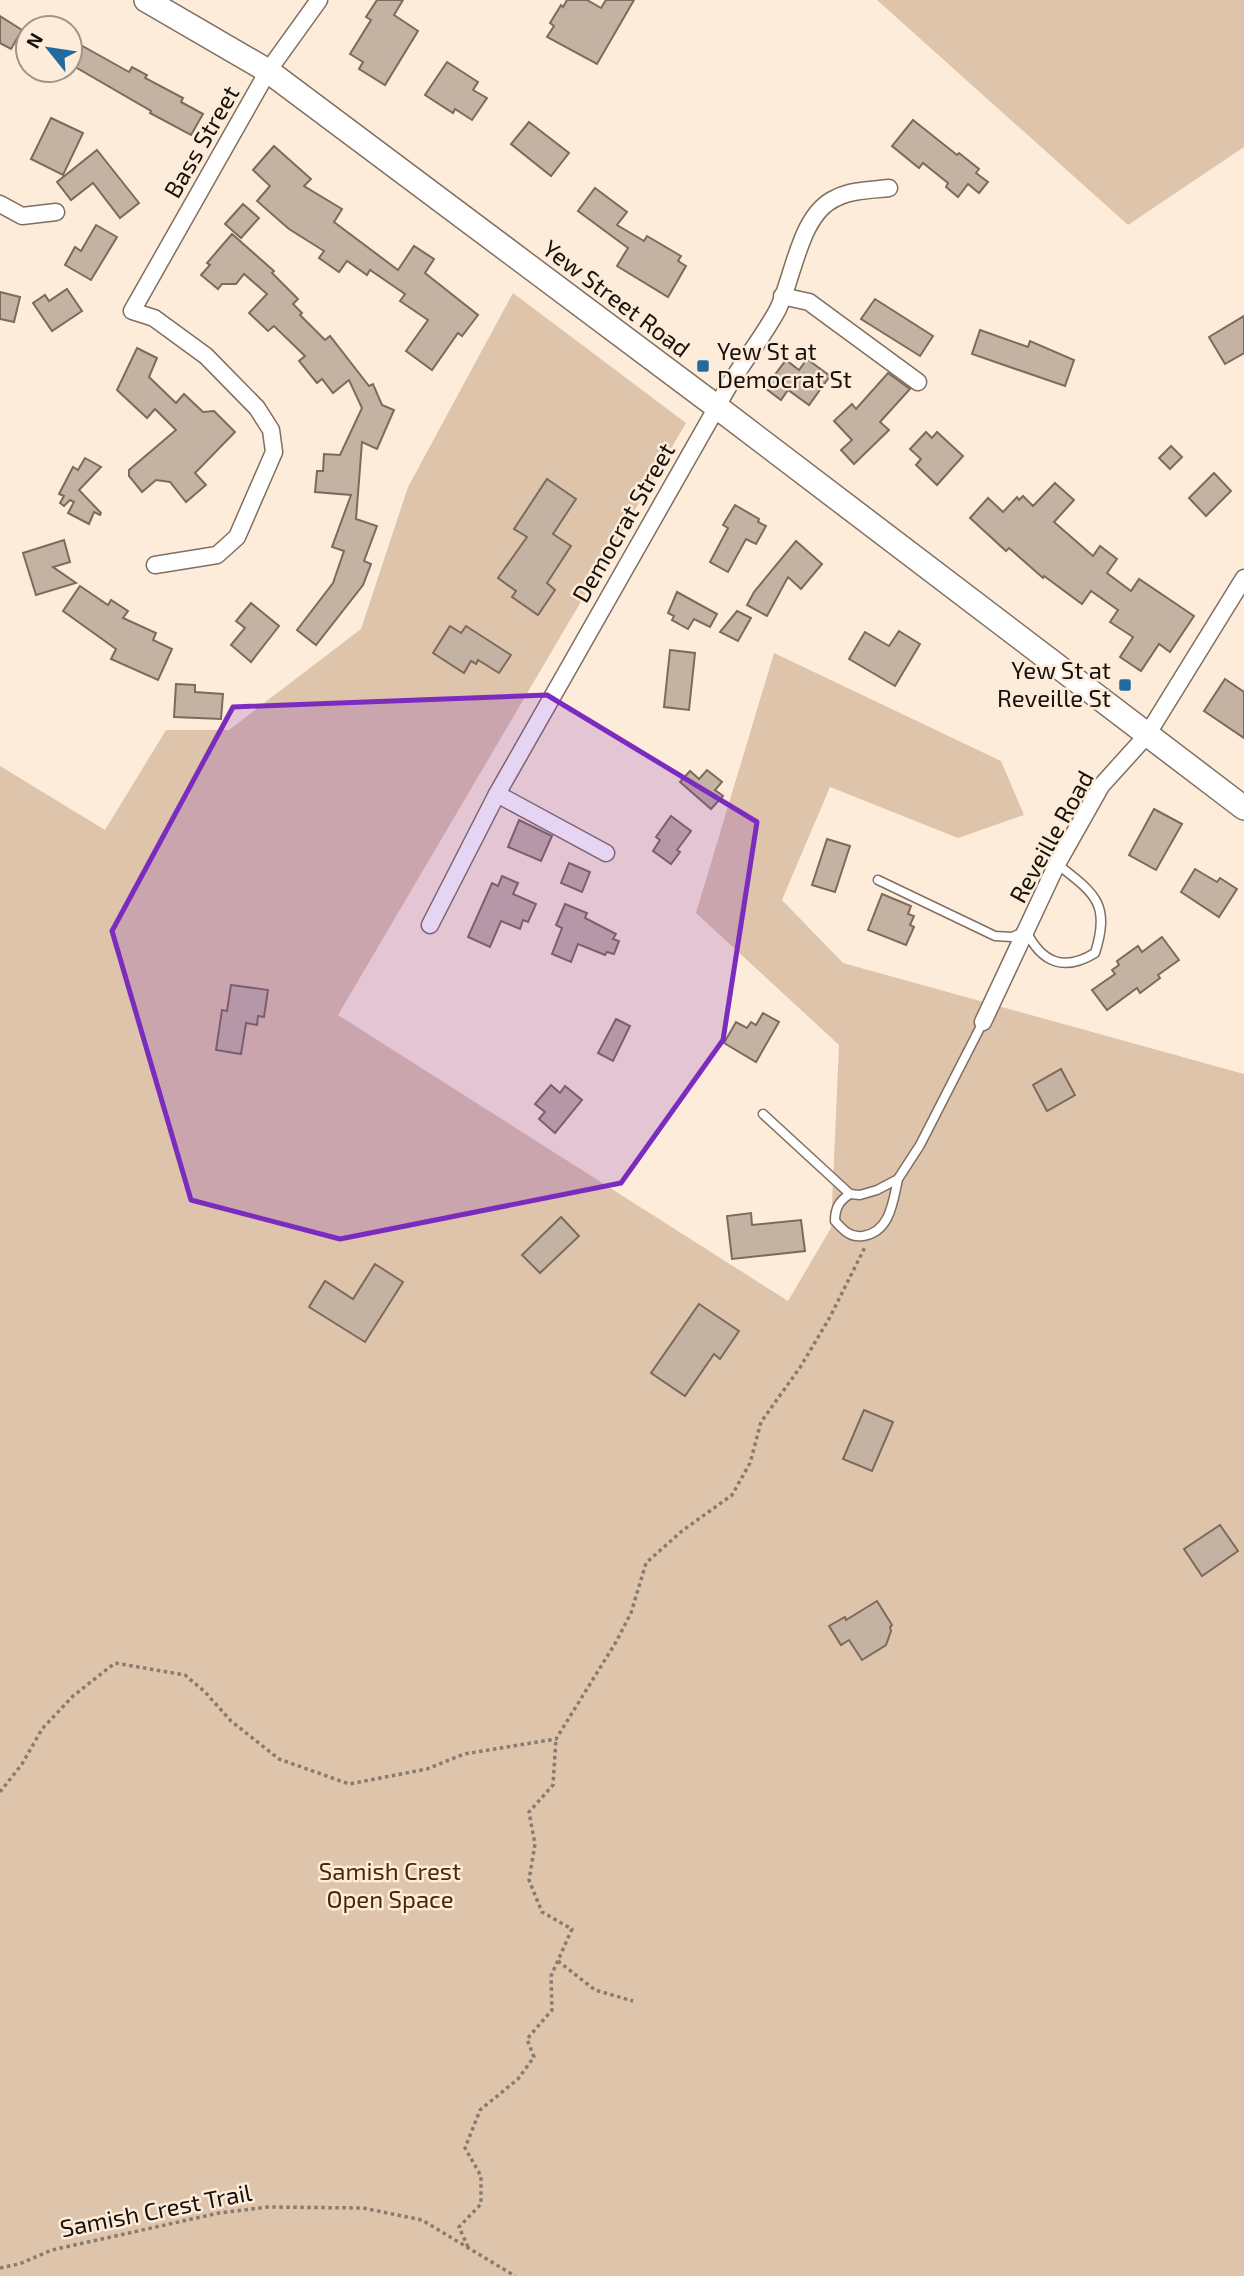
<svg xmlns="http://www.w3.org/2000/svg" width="1244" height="2276" font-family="'Exo 2',sans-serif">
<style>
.green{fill:#dec4ab}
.building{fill:#c4b2a2;stroke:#7c6b5c;stroke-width:2}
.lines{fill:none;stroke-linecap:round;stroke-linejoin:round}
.lane-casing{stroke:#7f6f60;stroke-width:11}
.street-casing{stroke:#7f6f60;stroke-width:19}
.secondary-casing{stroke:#7f6f60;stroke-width:26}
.path{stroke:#877b70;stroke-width:3.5;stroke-dasharray:3.5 3.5;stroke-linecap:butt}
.lane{stroke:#fff;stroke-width:8}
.street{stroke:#fff;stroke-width:16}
.secondary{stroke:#fff;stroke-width:23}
.marked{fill:#7b2cbf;fill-opacity:0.2;stroke:#7b2cbf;stroke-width:5;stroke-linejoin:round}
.poi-dot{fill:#236a9e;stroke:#feecda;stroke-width:2.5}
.labels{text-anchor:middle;stroke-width:5;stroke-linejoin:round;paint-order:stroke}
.street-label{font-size:24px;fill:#17110b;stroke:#feecda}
.poi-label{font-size:24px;fill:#17110b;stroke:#feecda;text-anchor:start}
.park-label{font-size:24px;fill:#462804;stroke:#feecda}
</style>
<rect width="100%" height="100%" fill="#feecda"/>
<g class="green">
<path d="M 877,0 L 1244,0 L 1244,147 L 1128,225 Z"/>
<path d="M 513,293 L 686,423 L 338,1015 L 788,1301 L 831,1228 L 839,1045 L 696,913 L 774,653 L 1001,761 L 1024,815 L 958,838 L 830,787 L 782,900 L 843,963 L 1244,1074 L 1244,2276 L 0,2276 L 0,766 L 105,830 L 166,730 L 229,730 L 361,629 L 408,487 Z"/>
</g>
<g class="building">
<path d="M 377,0 L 403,0 L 394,15 L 418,31 L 385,85 L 359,69 L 363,62 L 350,54 L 371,20 L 366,17 Z"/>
<path d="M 567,0 L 587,0 L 601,8 L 606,0 L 634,0 L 597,64 L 547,37 L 554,26 L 550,23 L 561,5 L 563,7 Z"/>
<path d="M 0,16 L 22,30 L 11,49 L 0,43 Z"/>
<path d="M 70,39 L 129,72 L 132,67 L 147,75 L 145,78 L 183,98 L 181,102 L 203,114 L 191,135 L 150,113 L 151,111 L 70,64 Z"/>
<path d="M 447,62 L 478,82 L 473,90 L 487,98 L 472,120 L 455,109 L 453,113 L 425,95 Z"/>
<path d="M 51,118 L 83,133 L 63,175 L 31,159 Z"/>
<path d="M 913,120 L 957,155 L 959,153 L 979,169 L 976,173 L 988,182 L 979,193 L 968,184 L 958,197 L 946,187 L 948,183 L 923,163 L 919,168 L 892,146 Z"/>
<path d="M 529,122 L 569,153 L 551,176 L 511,144 Z"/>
<path d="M 274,146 L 311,179 L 304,186 L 342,209 L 334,222 L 398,270 L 414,246 L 434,259 L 425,273 L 478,315 L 462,336 L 458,333 L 432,370 L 406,351 L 428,320 L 400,301 L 405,294 L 370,270 L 367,275 L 347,261 L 339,272 L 319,258 L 324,251 L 289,229 L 257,201 L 270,186 L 253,170 Z"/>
<path d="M 97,150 L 139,203 L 120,218 L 93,183 L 71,200 L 57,182 Z"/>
<path d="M 595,188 L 627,212 L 617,225 L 644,241 L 647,236 L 681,256 L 678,261 L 686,266 L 668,297 L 617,266 L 628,248 L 578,211 Z"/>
<path d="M 243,204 L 259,218 L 241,238 L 225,224 Z"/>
<path d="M 96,225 L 117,237 L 91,280 L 65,265 L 75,247 L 81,251 Z"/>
<path d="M 232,234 L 274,271 L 272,273 L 298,299 L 293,304 L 302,313 L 300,315 L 325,340 L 330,336 L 369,386 L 373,384 L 382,405 L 394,410 L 377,449 L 362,442 L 356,519 L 377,526 L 364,561 L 371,564 L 363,585 L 316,645 L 297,630 L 333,583 L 344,551 L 332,547 L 351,495 L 315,492 L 317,471 L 323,471 L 324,454 L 340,455 L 362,408 L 349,380 L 333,393 L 322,379 L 317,383 L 299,361 L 305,356 L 274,326 L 268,331 L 249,313 L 267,294 L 244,274 L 236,284 L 222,284 L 218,289 L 201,275 L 210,265 L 207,263 Z"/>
<path d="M 67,289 L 82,311 L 52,331 L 33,303 L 45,295 L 49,301 Z"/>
<path d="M 0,292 L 20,297 L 14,322 L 0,319 Z"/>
<path d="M 875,299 L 933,336 L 920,356 L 861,319 Z"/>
<path d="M 1244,316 L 1244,353 L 1225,364 L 1209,337 Z"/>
<path d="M 980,330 L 1028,347 L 1030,341 L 1074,360 L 1065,386 L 972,354 Z"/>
<path d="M 137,348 L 157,358 L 149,377 L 176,403 L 184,394 L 203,412 L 214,411 L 235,432 L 195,473 L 206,485 L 186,502 L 170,482 L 156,480 L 142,492 L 129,476 L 129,470 L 176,430 L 155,409 L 147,418 L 117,390 Z"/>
<path d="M 807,359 L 830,376 L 809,405 L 788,390 L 781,400 L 765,388 L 786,360 L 799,370 Z"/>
<path d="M 888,373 L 910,389 L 880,422 L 889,430 L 854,464 L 841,450 L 852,440 L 834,421 L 852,404 L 856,409 Z"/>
<path d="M 926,432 L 932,438 L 937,432 L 963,456 L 937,485 L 916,465 L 921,459 L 910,449 Z"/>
<path d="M 1171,446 L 1182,457 L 1170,469 L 1159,458 Z"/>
<path d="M 85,458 L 101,467 L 79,490 L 101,513 L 100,515 L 94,512 L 89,524 L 68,513 L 74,502 L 70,500 L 64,506 L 60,503 L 64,496 L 59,494 L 73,467 L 78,470 Z"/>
<path d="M 1214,473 L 1231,491 L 1206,516 L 1189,498 Z"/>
<path d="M 547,479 L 576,499 L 553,534 L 571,546 L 547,583 L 555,590 L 538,615 L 512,597 L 516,591 L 498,578 L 527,537 L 514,529 Z"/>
<path d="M 1055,483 L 1074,500 L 1054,522 L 1093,556 L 1100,546 L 1117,559 L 1107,573 L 1131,591 L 1139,579 L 1194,616 L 1170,652 L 1159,644 L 1141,671 L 1120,657 L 1133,637 L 1110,622 L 1118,610 L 1091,591 L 1082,604 L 1044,576 L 1043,578 L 1009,548 L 1006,551 L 970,518 L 988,498 L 1003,512 L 1017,497 L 1019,500 L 1023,496 L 1033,506 Z"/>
<path d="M 735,505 L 759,519 L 758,522 L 766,526 L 756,544 L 746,539 L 728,572 L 710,562 L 728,528 L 723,525 Z"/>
<path d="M 64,540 L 70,562 L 53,567 L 76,583 L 36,595 L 23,553 Z"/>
<path d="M 796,541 L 822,564 L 801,589 L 788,577 L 767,616 L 747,605 L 754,592 Z"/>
<path d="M 80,586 L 108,605 L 111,600 L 128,611 L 123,618 L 156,633 L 153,640 L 172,649 L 158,680 L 111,659 L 116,649 L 63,611 Z"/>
<path d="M 677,592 L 717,614 L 710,627 L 694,619 L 688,629 L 672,620 L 674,616 L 668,613 Z"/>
<path d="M 251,603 L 279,626 L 251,662 L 231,645 L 245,628 L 236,621 Z"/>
<path d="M 737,611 L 751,618 L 738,641 L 720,632 Z"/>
<path d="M 450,626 L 461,633 L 466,626 L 511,655 L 499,673 L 478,660 L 476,664 L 471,661 L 464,673 L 433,653 Z"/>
<path d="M 899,631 L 920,644 L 895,686 L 849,659 L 865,632 L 889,646 Z"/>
<path d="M 670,650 L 695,653 L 689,710 L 664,707 Z"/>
<path d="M 1225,679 L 1244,692 L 1244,738 L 1204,711 Z"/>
<path d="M 176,684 L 195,685 L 195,692 L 223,694 L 221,719 L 174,717 Z"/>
<path d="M 707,770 L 722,782 L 715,790 L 723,796 L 711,809 L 680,782 L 690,771 L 699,779 Z"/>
<path d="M 1154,809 L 1182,824 L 1156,870 L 1129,855 Z"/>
<path d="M 671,816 L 691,831 L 677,850 L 680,852 L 671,864 L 653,851 L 660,840 L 656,837 Z"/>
<path d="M 519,820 L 552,836 L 541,861 L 508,847 Z"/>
<path d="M 827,839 L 850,846 L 835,892 L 812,885 Z"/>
<path d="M 569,863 L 590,872 L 582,892 L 561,883 Z"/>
<path d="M 1195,869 L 1217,882 L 1220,878 L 1237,889 L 1219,917 L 1181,892 Z"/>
<path d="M 502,876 L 518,883 L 513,894 L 536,904 L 528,922 L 523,920 L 520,929 L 501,921 L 490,947 L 468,937 L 492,883 L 498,886 Z"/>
<path d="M 882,894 L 911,906 L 908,914 L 914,916 L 910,925 L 914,927 L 906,945 L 868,930 Z"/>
<path d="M 565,904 L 587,913 L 585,918 L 616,934 L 613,939 L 619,941 L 614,954 L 607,952 L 605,955 L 578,944 L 571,962 L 552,954 L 562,928 L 556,925 Z"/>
<path d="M 1162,937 L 1179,960 L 1158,975 L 1160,978 L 1140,993 L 1137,988 L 1107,1010 L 1092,990 L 1115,974 L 1112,970 L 1119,965 L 1117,961 L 1138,946 L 1142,952 Z"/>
<path d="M 231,985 L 268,990 L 264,1017 L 258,1016 L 257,1025 L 246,1023 L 241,1054 L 216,1050 L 222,1010 L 227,1011 Z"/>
<path d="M 763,1013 L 779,1022 L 756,1062 L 724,1043 L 736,1022 L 747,1028 L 751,1022 L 756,1025 Z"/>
<path d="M 616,1019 L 630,1026 L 613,1061 L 598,1053 Z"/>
<path d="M 1061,1069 L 1075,1095 L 1047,1111 L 1033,1085 Z"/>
<path d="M 551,1085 L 560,1093 L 565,1086 L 582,1100 L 555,1133 L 539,1119 L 545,1112 L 535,1104 Z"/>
<path d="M 751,1213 L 752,1225 L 801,1220 L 805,1251 L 732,1259 L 727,1216 Z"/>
<path d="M 561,1217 L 579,1236 L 540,1273 L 522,1255 Z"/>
<path d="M 375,1264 L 403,1282 L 365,1342 L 309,1307 L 325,1281 L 353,1299 Z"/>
<path d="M 699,1304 L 739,1331 L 720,1359 L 714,1354 L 685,1396 L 651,1373 Z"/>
<path d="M 864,1410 L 893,1422 L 872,1471 L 843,1459 Z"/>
<path d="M 1220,1525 L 1238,1551 L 1202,1576 L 1184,1549 Z"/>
<path d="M 877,1601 L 892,1625 L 890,1627 L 891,1631 L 886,1645 L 862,1660 L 849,1640 L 841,1645 L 829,1626 L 845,1617 L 846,1620 Z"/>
</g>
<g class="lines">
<defs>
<g id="lane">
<path d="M 878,880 L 995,936 L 1012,937 L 1026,931 C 1042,963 1064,972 1095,953 C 1111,903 1094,893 1057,864"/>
<path d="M 763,1114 L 850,1194 L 860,1195 L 877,1190 L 898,1179 L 920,1145 L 983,1022"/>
<path d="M 850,1194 C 839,1201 835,1208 835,1221 C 843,1230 850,1238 863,1236 C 890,1232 893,1202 898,1179"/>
</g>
<g id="street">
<path d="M 0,204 L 22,216 L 56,212"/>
<path d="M 782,296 L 809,302 L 918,382"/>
<path d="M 155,565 L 217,555 L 237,537 L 274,452 L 271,430 L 257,408 L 206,356 L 154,318 L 132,311 L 268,71 L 319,0"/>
<path d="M 497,794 L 606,853"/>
<path d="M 430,925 L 497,794 L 717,407 C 734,372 759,344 777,311 C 794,278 799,214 836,198 C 852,190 873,190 889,188"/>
<path d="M 983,1022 L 1057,864 L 1101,786 L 1147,735 L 1244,578"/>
</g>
<path id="secondary" d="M 146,0 L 268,71 L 717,407 L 1244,808"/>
</defs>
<use href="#lane" class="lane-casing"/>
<use href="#street" class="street-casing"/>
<use href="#secondary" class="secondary-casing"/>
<g class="path">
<path d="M 0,1792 L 22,1764 L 42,1729 L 73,1696 L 115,1663 L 185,1675 L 205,1692 L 231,1721 L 279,1759 L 349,1784 L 427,1769 L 464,1754 L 556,1739 L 616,1642 L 631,1613 L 646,1563 L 682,1531 L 732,1495 L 750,1463 L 761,1422 L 801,1366 L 830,1317 L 865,1247"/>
<path d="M 558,1961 L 595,1990 L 633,2001"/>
<path d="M 468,2247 L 459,2227 L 481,2204 L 481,2176 L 465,2148 L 480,2110 L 518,2079 L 534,2057 L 527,2039 L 552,2010 L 551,1976 L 572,1929 L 542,1912 L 529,1880 L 535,1844 L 529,1812 L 553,1785 L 556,1739"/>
<path d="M 0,2268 L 19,2264 L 52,2250 L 219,2213 L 268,2207 L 363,2208 L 422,2220 L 515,2276"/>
</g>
<use href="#lane" class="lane"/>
<use href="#street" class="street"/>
<use href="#secondary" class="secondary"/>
</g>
<path class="marked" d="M 547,695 L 757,822 L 723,1040 L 621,1183 L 340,1239 L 191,1200 L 112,931 L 233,707 Z"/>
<g class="poi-dot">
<rect x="696" y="359" width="14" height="14" rx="3.5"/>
<rect x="1118" y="678" width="14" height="14" rx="3.5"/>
</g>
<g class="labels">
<g class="street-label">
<text transform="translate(202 142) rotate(-60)" y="8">Bass Street</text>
<text transform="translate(616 299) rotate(37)" y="8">Yew Street Road</text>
<text transform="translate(624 523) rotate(-60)" y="8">Democrat Street</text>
<text transform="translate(1052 837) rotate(-61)" y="8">Reveille Road</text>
<text transform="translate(156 2211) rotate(-11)" y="8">Samish Crest Trail</text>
</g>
<g class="poi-label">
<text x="717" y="360">Yew St at<tspan x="717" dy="28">Democrat St</tspan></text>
<text x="1111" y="679" text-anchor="end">Yew St at<tspan x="1111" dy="28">Reveille St</tspan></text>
</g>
<g class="park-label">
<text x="390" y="1880">Samish Crest<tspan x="390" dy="28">Open Space</tspan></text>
</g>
</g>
<g transform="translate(49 49) rotate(300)"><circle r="33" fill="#feecda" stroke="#a29487" stroke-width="2"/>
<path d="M0-5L12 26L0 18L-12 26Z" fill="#236a9e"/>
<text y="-10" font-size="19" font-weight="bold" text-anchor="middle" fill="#17110b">N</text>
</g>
</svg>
